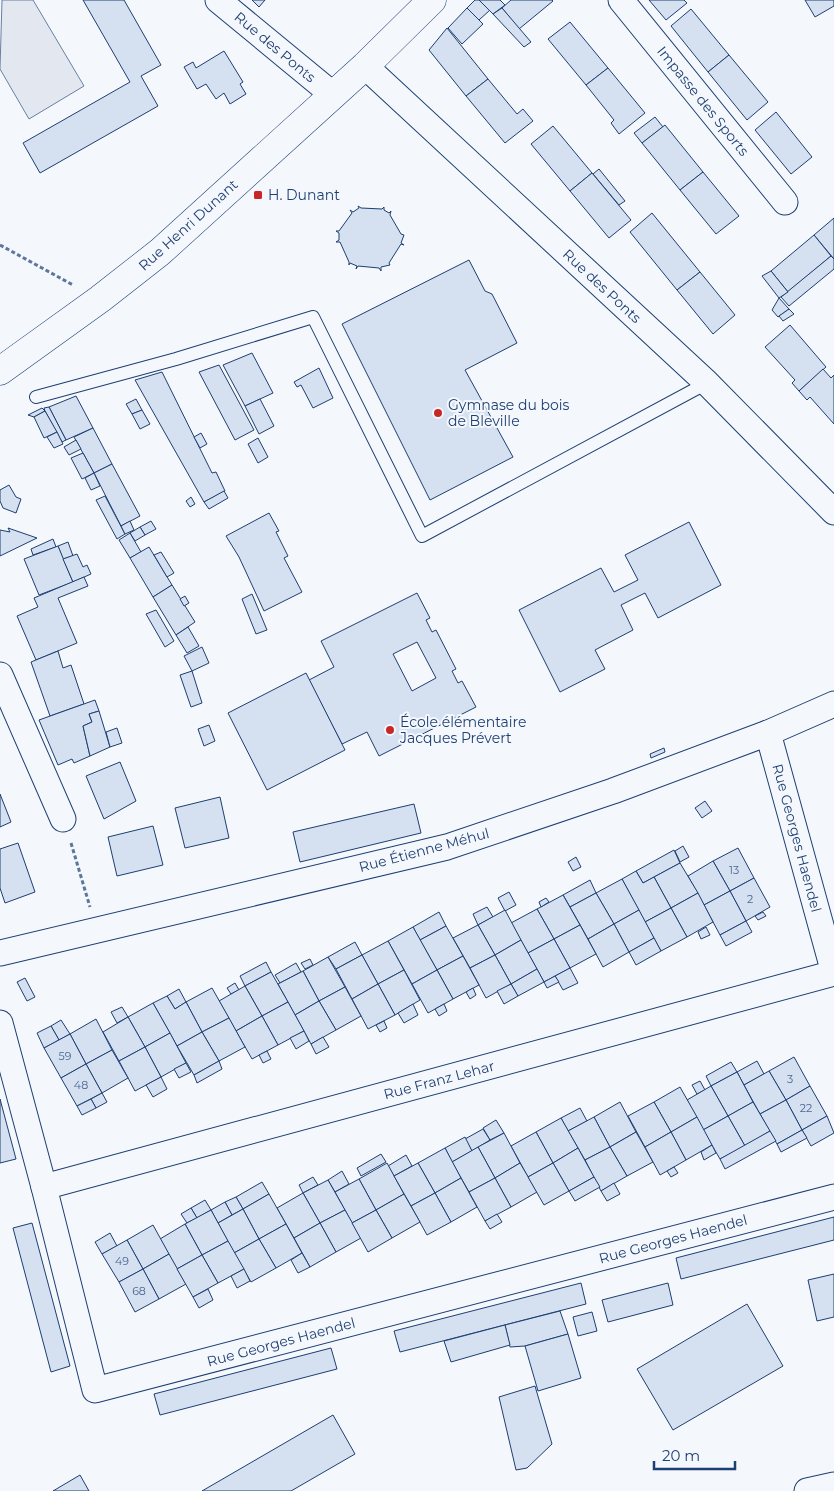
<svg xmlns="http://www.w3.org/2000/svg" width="834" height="1491" font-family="Montserrat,sans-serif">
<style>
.parking{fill:#e3e8f0;stroke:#687fa3}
.building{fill:#d5e0f0;stroke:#1d3f73;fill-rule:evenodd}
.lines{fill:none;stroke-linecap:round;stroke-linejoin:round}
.service-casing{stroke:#1d3f73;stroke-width:14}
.minor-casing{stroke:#1d3f73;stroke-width:27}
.tertiary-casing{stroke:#1d3f73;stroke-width:29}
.path{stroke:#5e769c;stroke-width:3;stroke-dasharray:4 2.5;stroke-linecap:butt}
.service{stroke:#f4f7fb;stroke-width:12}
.minor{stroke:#f4f7fb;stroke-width:25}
.tertiary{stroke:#f4f7fb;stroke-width:28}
.poi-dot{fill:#c62828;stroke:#f4f7fb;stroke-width:2}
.labels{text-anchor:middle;stroke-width:4;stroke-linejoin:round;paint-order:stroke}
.number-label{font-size:11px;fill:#4b6792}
.street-label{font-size:14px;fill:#1d3f73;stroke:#f4f7fb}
.poi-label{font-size:14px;fill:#1d3f73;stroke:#f4f7fb;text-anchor:start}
</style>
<rect width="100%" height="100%" fill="#f4f7fb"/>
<path class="parking" d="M 2,0 L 33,0 L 84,86 L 29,119 L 0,69 Z"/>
<g class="building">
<path d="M 83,0 L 124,0 L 161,65 L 141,76 L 158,106 L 40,173 L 23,143 L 130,82 Z"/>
<path d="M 252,0 L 265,0 L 259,7 Z"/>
<path d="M 475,0 L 479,0 L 490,10 L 479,20 L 467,8 Z"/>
<path d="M 479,0 L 500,0 L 505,5 L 493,14 Z"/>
<path d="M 511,0 L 552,0 L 553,1 L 519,29 L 502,8 Z"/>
<path d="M 649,0 L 684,0 L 687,3 L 666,20 Z"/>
<path d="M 805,0 L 834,0 L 834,6 L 815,17 Z"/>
<path d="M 467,8 L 483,24 L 462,44 L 448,28 Z"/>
<path d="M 502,8 L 531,42 L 524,47 L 493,14 Z"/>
<path d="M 691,9 L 729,55 L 708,72 L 671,26 Z"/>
<path d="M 570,22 L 608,68 L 586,85 L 548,39 Z"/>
<path d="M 447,28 L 488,79 L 466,96 L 429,50 Z"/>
<path d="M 224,51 L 243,82 L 240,84 L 246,94 L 230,104 L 224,93 L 216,99 L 206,84 L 197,89 L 184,67 L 193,62 L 196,68 Z"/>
<path d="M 729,55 L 768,102 L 747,120 L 708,72 Z"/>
<path d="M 608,68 L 645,113 L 619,134 L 611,123 L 614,120 L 586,85 Z"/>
<path d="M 488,79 L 517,114 L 523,109 L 533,121 L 505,143 L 466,96 Z"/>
<path d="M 776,112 L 812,157 L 791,174 L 755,130 Z"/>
<path d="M 655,117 L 663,127 L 642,143 L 634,133 Z"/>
<path d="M 665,125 L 703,172 L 680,190 L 642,143 Z"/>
<path d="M 553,126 L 592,173 L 570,191 L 531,144 Z"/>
<path d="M 599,169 L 625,201 L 619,205 L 593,174 Z"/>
<path d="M 703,172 L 739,216 L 716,234 L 680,190 Z"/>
<path d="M 592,173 L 631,220 L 609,238 L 570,191 Z"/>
<path d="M 358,206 L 361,208 L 382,209 L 384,207 L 384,210 L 389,213 L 391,211 L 390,215 L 401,234 L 404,235 L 401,243 L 404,245 L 401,244 L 389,263 L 390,265 L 381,267 L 381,271 L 379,268 L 358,266 L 356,269 L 357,266 L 350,263 L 349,265 L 349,262 L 340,242 L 336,242 L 339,240 L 339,233 L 336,231 L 339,231 L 352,213 L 350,210 L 353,212 L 359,208 Z"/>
<path d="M 652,213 L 700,272 L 677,290 L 630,232 Z"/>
<path d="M 834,218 L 834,259 L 814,235 Z"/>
<path d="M 814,235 L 831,256 L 788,292 L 771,271 Z"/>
<path d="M 831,256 L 834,259 L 834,269 L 789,306 L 781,297 Z"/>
<path d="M 469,260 L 485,291 L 492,294 L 517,343 L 465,370 L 513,457 L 430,500 L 342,324 Z"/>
<path d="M 771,271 L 788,292 L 779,298 L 762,276 Z"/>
<path d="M 700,272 L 735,315 L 713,334 L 677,290 Z"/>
<path d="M 779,298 L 789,309 L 778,317 L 772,310 Z"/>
<path d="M 789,309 L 794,314 L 783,321 L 779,316 Z"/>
<path d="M 790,325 L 826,367 L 799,391 L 792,383 L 795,380 L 765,347 Z"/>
<path d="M 252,353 L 273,393 L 245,406 L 223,365 Z"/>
<path d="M 219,365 L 254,430 L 235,440 L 199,372 Z"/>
<path d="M 319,368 L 333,398 L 313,408 L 301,385 L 297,387 L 294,382 Z"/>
<path d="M 823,369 L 831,378 L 834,375 L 834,424 L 810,397 L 807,400 L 799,391 Z"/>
<path d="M 162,372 L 212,473 L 216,472 L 225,491 L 204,502 L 135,380 Z"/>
<path d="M 76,396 L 93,428 L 66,440 L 49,407 Z"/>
<path d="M 136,399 L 142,410 L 132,414 L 126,404 Z"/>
<path d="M 260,399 L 274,426 L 259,434 L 245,406 Z"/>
<path d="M 49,407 L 66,440 L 62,442 L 45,411 L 44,408 Z"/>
<path d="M 42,408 L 45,411 L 34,417 L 28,415 Z"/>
<path d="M 142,410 L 150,424 L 140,429 L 132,414 Z"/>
<path d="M 45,411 L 57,432 L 44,438 L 34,417 Z"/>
<path d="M 93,428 L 112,464 L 94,473 L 74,437 Z"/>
<path d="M 57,432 L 63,444 L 54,448 L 47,437 Z"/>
<path d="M 201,433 L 207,444 L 200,448 L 194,437 Z"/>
<path d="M 258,438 L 268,457 L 258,463 L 248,444 Z"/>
<path d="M 76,440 L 81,449 L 69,455 L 64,447 Z"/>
<path d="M 83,453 L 94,473 L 82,479 L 71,458 Z"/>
<path d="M 112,464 L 140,516 L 121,526 L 94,473 Z"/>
<path d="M 94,473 L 100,486 L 91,490 L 85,478 Z"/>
<path d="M 9,485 L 16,497 L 21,499 L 16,513 L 3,508 L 0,501 L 0,490 Z"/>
<path d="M 224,491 L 228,498 L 209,509 L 204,502 Z"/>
<path d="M 105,496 L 125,534 L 117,539 L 96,500 Z"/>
<path d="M 191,497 L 195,504 L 190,507 L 186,501 Z"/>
<path d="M 269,513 L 279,531 L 276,532 L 288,556 L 284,558 L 302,592 L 264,611 L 239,557 L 226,536 Z"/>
<path d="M 130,521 L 134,530 L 125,534 L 121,526 Z"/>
<path d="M 151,521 L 156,529 L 145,535 L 140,527 Z"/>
<path d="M 689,522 L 721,585 L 658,618 L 645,593 L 621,605 L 633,630 L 595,650 L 605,669 L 560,692 L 519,610 L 601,568 L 614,592 L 638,580 L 625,555 Z"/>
<path d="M 140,527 L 145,535 L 135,541 L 130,533 Z"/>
<path d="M 8,528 L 37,538 L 0,556 L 0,530 L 10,532 Z"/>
<path d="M 130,533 L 141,552 L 130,558 L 119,540 Z"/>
<path d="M 53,539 L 56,547 L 33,555 L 31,549 Z"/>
<path d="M 68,542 L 73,556 L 63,559 L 58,546 Z"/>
<path d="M 58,546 L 73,582 L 39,595 L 24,559 Z"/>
<path d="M 149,547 L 172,585 L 153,597 L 130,558 Z"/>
<path d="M 161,552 L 174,573 L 167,577 L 154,555 Z"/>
<path d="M 77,554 L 83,567 L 87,565 L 91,574 L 73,582 L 63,559 Z"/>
<path d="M 84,577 L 88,586 L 58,598 L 77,643 L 36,660 L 17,616 L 38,607 L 34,598 Z"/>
<path d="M 172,585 L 195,622 L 176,635 L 153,597 Z"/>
<path d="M 417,593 L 430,618 L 426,620 L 432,632 L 436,630 L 456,669 L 452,671 L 458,683 L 462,681 L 476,707 L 379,756 L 367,732 L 342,744 L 309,680 L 334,667 L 321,641 ZM 417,642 L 436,678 L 412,691 L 393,654 Z"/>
<path d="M 252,594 L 267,630 L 256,634 L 242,599 Z"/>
<path d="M 185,596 L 189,603 L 184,606 L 180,599 Z"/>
<path d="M 156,610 L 174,641 L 165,647 L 146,614 Z"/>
<path d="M 188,627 L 199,646 L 187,653 L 176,635 Z"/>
<path d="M 202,647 L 209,663 L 192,671 L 184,656 Z"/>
<path d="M 58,651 L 63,668 L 71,665 L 84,704 L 50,716 L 31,662 Z"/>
<path d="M 192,671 L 202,703 L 191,707 L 180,675 Z"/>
<path d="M 306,673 L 345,750 L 267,790 L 228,713 Z"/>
<path d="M 95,700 L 99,711 L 89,714 L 92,722 L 83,726 L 90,756 L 74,763 L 72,759 L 58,765 L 39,720 Z"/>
<path d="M 99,711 L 110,747 L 90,756 L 83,726 L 92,722 L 89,714 Z"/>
<path d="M 209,725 L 215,741 L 204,746 L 198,729 Z"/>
<path d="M 117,728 L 122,743 L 110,747 L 106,732 Z"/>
<path d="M 664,748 L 665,752 L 651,758 L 650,754 Z"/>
<path d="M 120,762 L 136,801 L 104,819 L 86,776 Z"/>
<path d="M 0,794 L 11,822 L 0,827 Z"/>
<path d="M 220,797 L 229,838 L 185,848 L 175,808 Z"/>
<path d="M 705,801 L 712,811 L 702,818 L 695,808 Z"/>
<path d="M 414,804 L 421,833 L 300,862 L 293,832 Z"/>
<path d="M 153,826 L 163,865 L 117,876 L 108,837 Z"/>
<path d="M 18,843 L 35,892 L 5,903 L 0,888 L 0,849 Z"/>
<path d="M 683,846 L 689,857 L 680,862 L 675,851 Z"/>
<path d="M 738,848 L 754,878 L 730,891 L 713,861 Z"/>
<path d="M 674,850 L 680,863 L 643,883 L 636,871 Z"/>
<path d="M 576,857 L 581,867 L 573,871 L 568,862 Z"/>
<path d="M 713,861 L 730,891 L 704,905 L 688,876 Z"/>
<path d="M 680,863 L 698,893 L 671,908 L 654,877 Z"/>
<path d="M 636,871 L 643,883 L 654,877 L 671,908 L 645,922 L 622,879 Z"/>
<path d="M 754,878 L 770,907 L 746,921 L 730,891 Z"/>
<path d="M 622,879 L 639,910 L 614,924 L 596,893 Z"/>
<path d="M 590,880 L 596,893 L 570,907 L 563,895 Z"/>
<path d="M 730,891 L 746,921 L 720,935 L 704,905 Z"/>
<path d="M 509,892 L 516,905 L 505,911 L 498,898 Z"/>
<path d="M 596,893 L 614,924 L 588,939 L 570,907 Z"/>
<path d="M 698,893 L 713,922 L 687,937 L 671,908 Z"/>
<path d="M 563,895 L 580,925 L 554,939 L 537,909 Z"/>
<path d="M 546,898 L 549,902 L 541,907 L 539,902 Z"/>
<path d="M 487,907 L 493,917 L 478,925 L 473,914 Z"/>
<path d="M 671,908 L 687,937 L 661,951 L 645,922 Z"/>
<path d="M 537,909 L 554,939 L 528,953 L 511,923 Z"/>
<path d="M 505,910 L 521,940 L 495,955 L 478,925 Z"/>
<path d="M 639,910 L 654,938 L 629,952 L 614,924 Z"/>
<path d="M 439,912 L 446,926 L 420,940 L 413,927 Z"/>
<path d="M 763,912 L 766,916 L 758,920 L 755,916 Z"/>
<path d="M 746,921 L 752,932 L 726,946 L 720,935 Z"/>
<path d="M 614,924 L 629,952 L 603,967 L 588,939 Z"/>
<path d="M 478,925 L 495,955 L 470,968 L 453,938 Z"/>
<path d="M 580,925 L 596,954 L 570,968 L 554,939 Z"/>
<path d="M 446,926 L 463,956 L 437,970 L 420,940 Z"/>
<path d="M 413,927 L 437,970 L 412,984 L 388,941 Z"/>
<path d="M 706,927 L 710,935 L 701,939 L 698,932 Z"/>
<path d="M 654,938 L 661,951 L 636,965 L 629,952 Z"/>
<path d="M 554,939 L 570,968 L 544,982 L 528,953 Z"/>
<path d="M 521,940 L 537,969 L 511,984 L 495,955 Z"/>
<path d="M 388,941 L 404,970 L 378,984 L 362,955 Z"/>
<path d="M 355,942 L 362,955 L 336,969 L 328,957 Z"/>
<path d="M 362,955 L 378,984 L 352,999 L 336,969 Z"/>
<path d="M 495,955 L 511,984 L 486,998 L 470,968 Z"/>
<path d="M 463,956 L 479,985 L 453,999 L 437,970 Z"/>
<path d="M 328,957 L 345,987 L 319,1001 L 303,971 Z"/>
<path d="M 310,959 L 313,965 L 305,969 L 301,963 Z"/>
<path d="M 266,962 L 271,972 L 245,986 L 240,976 Z"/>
<path d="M 296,963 L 301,972 L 280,983 L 275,975 Z"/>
<path d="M 570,968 L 578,983 L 563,990 L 555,976 Z"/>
<path d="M 537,969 L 544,982 L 518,996 L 511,984 Z"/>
<path d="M 404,970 L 420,1000 L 395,1015 L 378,984 Z"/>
<path d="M 437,970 L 453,999 L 428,1013 L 412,984 Z"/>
<path d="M 303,971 L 319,1001 L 295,1015 L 278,984 Z"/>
<path d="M 271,972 L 288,1002 L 262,1016 L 245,986 Z"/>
<path d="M 555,976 L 559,982 L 547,988 L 544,982 Z"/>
<path d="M 25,978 L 35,997 L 27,1001 L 17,982 Z"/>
<path d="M 235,983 L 239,990 L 231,994 L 227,988 Z"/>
<path d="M 378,984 L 395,1015 L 368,1029 L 352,999 Z"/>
<path d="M 511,984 L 518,996 L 504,1004 L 497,991 Z"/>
<path d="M 245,986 L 262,1016 L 236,1031 L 219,1001 Z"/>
<path d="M 345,987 L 361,1016 L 336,1030 L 319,1001 Z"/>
<path d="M 212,988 L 229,1018 L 202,1032 L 186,1002 Z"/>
<path d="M 473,988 L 476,995 L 470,999 L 466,992 Z"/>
<path d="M 179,989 L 186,1002 L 175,1009 L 167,996 Z"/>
<path d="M 167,996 L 175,1009 L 186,1002 L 202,1032 L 177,1046 L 153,1003 Z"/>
<path d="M 319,1001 L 336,1030 L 311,1044 L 295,1015 Z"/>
<path d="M 288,1002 L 304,1031 L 278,1045 L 262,1016 Z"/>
<path d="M 153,1003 L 170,1033 L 145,1047 L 128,1017 Z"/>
<path d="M 413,1004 L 418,1015 L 404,1023 L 398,1013 Z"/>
<path d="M 444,1004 L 447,1011 L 439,1016 L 435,1009 Z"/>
<path d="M 122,1007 L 128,1017 L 117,1023 L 111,1012 Z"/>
<path d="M 262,1016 L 278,1045 L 252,1059 L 236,1031 Z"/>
<path d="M 128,1017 L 145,1047 L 119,1061 L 103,1032 Z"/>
<path d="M 229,1018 L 245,1047 L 219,1061 L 202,1032 Z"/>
<path d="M 96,1019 L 112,1050 L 86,1064 L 70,1034 Z"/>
<path d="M 61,1020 L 70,1034 L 59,1040 L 51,1026 Z"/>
<path d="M 384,1021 L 387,1028 L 380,1032 L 376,1025 Z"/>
<path d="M 51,1026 L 59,1040 L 44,1048 L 37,1033 Z"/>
<path d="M 304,1031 L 309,1041 L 296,1049 L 290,1038 Z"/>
<path d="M 202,1032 L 219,1061 L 194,1075 L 177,1046 Z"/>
<path d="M 170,1033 L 186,1063 L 161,1077 L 145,1047 Z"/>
<path d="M 70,1034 L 86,1064 L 61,1078 L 44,1048 Z"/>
<path d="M 323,1037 L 329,1047 L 316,1054 L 311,1044 Z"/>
<path d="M 145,1047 L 161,1077 L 135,1091 L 119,1061 Z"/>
<path d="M 112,1050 L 128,1078 L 102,1093 L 86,1064 Z"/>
<path d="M 267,1051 L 271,1059 L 263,1063 L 259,1055 Z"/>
<path d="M 794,1057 L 810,1086 L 786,1100 L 769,1071 Z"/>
<path d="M 219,1061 L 222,1069 L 197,1083 L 194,1075 Z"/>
<path d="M 757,1061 L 764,1074 L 744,1085 L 737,1072 Z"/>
<path d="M 731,1062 L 737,1072 L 711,1086 L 706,1076 Z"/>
<path d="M 186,1063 L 191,1072 L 179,1078 L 174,1069 Z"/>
<path d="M 86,1064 L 102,1093 L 77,1106 L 61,1078 Z"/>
<path d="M 769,1071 L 786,1100 L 760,1114 L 744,1085 Z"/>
<path d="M 737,1072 L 753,1102 L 728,1116 L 711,1086 Z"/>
<path d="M 161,1077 L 167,1089 L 153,1097 L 146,1085 Z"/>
<path d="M 700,1081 L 705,1090 L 697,1094 L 692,1085 Z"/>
<path d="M 711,1086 L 728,1116 L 703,1130 L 687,1100 Z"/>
<path d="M 810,1086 L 827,1116 L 802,1130 L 786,1100 Z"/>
<path d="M 680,1087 L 697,1117 L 671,1132 L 654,1102 Z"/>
<path d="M 102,1093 L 107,1102 L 96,1108 L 91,1099 Z"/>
<path d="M 0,1099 L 16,1159 L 0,1163 Z"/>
<path d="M 91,1099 L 96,1108 L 82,1115 L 77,1106 Z"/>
<path d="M 786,1100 L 802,1130 L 777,1144 L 760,1114 Z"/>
<path d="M 620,1102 L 636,1132 L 610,1147 L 594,1117 Z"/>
<path d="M 654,1102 L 671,1132 L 645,1147 L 628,1116 Z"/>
<path d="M 753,1102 L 770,1131 L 745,1146 L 728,1116 Z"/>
<path d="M 580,1108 L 587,1121 L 568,1131 L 561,1118 Z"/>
<path d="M 728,1116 L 745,1146 L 720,1159 L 703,1130 Z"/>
<path d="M 827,1116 L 834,1133 L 811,1146 L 802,1130 Z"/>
<path d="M 594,1117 L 610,1147 L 585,1160 L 568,1131 Z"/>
<path d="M 697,1117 L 712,1145 L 686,1160 L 671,1132 Z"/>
<path d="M 561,1118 L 578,1148 L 553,1163 L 536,1132 Z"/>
<path d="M 496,1120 L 504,1133 L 490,1140 L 483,1128 Z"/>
<path d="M 483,1129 L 490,1140 L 472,1151 L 465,1139 Z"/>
<path d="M 802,1130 L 807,1138 L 781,1152 L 777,1144 Z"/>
<path d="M 770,1131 L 776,1141 L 725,1169 L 720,1159 Z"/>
<path d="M 536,1132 L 553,1163 L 528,1177 L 511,1146 Z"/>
<path d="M 636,1132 L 653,1162 L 627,1176 L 610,1147 Z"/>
<path d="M 671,1132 L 686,1160 L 660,1175 L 645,1147 Z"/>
<path d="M 504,1133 L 520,1163 L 495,1178 L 478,1147 Z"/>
<path d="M 465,1137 L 472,1151 L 452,1162 L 445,1148 Z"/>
<path d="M 712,1145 L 716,1153 L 704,1160 L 701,1152 Z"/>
<path d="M 478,1147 L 495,1178 L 469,1192 L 452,1162 Z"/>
<path d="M 610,1147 L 627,1176 L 601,1191 L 585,1160 Z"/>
<path d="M 445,1148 L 461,1178 L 435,1193 L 418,1163 Z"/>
<path d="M 578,1148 L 594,1177 L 569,1191 L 553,1163 Z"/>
<path d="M 381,1154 L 386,1162 L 361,1176 L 357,1168 Z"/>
<path d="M 406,1155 L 412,1166 L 394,1176 L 388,1166 Z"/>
<path d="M 387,1163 L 404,1194 L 376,1210 L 359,1179 Z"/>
<path d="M 418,1163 L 435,1193 L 411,1206 L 394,1176 Z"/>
<path d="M 520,1163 L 537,1192 L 511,1207 L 495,1178 Z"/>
<path d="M 553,1163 L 569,1191 L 544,1205 L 528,1177 Z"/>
<path d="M 674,1167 L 678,1173 L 671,1177 L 667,1171 Z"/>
<path d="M 342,1171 L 349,1184 L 335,1192 L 328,1180 Z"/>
<path d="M 313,1177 L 318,1185 L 303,1193 L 299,1185 Z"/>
<path d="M 594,1177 L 600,1187 L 575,1201 L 569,1191 Z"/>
<path d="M 461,1178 L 477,1207 L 451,1222 L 435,1193 Z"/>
<path d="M 495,1178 L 511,1207 L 485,1221 L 469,1192 Z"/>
<path d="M 359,1179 L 376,1210 L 352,1223 L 335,1192 Z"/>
<path d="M 328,1180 L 345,1210 L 320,1223 L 303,1193 Z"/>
<path d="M 262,1182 L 269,1194 L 243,1209 L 236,1197 Z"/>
<path d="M 614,1183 L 620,1194 L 607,1201 L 601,1191 Z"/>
<path d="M 303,1193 L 320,1223 L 294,1238 L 277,1208 Z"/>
<path d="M 435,1193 L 451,1222 L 427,1235 L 411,1206 Z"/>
<path d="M 269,1194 L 286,1224 L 259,1239 L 243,1209 Z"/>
<path d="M 404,1194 L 420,1222 L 392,1238 L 376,1210 Z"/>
<path d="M 236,1197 L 243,1209 L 232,1215 L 225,1202 Z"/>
<path d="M 205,1200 L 211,1210 L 197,1218 L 191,1208 Z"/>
<path d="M 225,1202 L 232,1215 L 218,1223 L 211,1210 Z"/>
<path d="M 191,1208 L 197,1218 L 187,1223 L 181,1214 Z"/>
<path d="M 243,1209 L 259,1239 L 234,1253 L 218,1223 Z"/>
<path d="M 211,1210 L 228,1241 L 202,1255 L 185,1224 Z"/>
<path d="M 345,1210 L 361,1238 L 336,1252 L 320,1223 Z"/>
<path d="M 376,1210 L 392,1238 L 368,1252 L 352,1223 Z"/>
<path d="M 497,1214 L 502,1222 L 490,1229 L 485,1221 Z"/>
<path d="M 834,1217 L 834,1240 L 681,1279 L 676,1258 Z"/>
<path d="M 32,1223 L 70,1366 L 51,1372 L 13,1228 Z"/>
<path d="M 320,1223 L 336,1252 L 310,1267 L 294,1238 Z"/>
<path d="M 185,1224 L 202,1255 L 177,1269 L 160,1239 Z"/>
<path d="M 286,1224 L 302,1253 L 276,1268 L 259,1239 Z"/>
<path d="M 153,1225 L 169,1254 L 143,1269 L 127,1240 Z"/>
<path d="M 110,1233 L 117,1246 L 102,1254 L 95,1242 Z"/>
<path d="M 259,1239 L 276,1268 L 251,1282 L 234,1253 Z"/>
<path d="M 127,1240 L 143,1269 L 119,1282 L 102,1254 Z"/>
<path d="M 228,1241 L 244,1269 L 218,1283 L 202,1255 Z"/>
<path d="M 302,1253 L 310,1267 L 298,1273 L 291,1260 Z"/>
<path d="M 169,1254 L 186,1284 L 159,1299 L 143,1269 Z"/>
<path d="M 202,1255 L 218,1283 L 193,1297 L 177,1269 Z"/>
<path d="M 143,1269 L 159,1299 L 135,1312 L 119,1282 Z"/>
<path d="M 244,1269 L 250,1281 L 237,1288 L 231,1276 Z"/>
<path d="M 834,1274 L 834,1317 L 817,1321 L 808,1280 Z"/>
<path d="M 581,1283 L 586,1304 L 400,1352 L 394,1331 Z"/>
<path d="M 668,1283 L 673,1305 L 608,1322 L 602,1300 Z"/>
<path d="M 208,1289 L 213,1300 L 199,1308 L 193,1297 Z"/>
<path d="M 747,1304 L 783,1366 L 673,1430 L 637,1369 Z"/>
<path d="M 560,1311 L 568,1334 L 525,1346 L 510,1347 L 505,1325 Z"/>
<path d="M 592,1312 L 597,1331 L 578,1336 L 573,1317 Z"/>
<path d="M 505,1325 L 510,1345 L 451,1362 L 444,1341 Z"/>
<path d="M 568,1334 L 581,1378 L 538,1391 L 525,1346 Z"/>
<path d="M 331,1348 L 337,1369 L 160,1415 L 154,1394 Z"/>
<path d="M 535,1386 L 552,1444 L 527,1468 L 516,1470 L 499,1397 Z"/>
<path d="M 333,1415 L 355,1454 L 291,1491 L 202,1491 Z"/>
<path d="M 80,1475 L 89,1491 L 53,1491 Z"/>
</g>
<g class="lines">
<defs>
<path id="service" d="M 36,397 L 176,359 L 313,317 L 422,536 L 707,383"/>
<g id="minor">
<path d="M 218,0 L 332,94"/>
<path d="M 621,0 L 785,202"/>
<path d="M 365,66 L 707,383 L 834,512"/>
<path d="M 0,675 L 63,819"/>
<path d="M 768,733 L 834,973"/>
<path d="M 0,953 L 447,847 L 613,791 L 768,733 L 834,704"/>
<path d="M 0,1023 L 44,1187 L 95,1390 L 834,1197"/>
<path d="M 44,1187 L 834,973"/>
<path d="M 807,1491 L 834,1485"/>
</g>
<path id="tertiary" d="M 0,371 L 100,299 L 160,252 L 365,66 L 432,0"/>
</defs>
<use href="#service" class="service-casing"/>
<use href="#minor" class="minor-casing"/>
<use href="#tertiary" class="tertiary-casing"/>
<g class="path">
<path d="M 0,245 L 73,285"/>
<path d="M 71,843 L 90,907"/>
</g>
<use href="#service" class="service"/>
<use href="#minor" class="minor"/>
<use href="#tertiary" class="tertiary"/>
</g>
<g class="poi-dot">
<rect x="253" y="190" width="10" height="10" rx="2.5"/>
<circle cx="438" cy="413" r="5"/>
<circle cx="390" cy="730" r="5"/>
</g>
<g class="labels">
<g class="number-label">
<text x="734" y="874">13</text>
<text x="750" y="903">2</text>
<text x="65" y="1060">59</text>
<text x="790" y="1083">3</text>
<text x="81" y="1089">48</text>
<text x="806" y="1112">22</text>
<text x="122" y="1265">49</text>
<text x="139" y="1295">68</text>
</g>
<g class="street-label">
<text transform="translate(275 47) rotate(40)" y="5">Rue des Ponts</text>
<text transform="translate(703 101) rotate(51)" y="5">Impasse des Sports</text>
<text transform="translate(188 225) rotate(-42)" y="5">Rue Henri Dunant</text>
<text transform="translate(602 286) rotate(43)" y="5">Rue des Ponts</text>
<text transform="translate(797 838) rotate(75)" y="5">Rue Georges Haendel</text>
<text transform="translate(424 850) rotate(-15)" y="5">Rue Étienne Méhul</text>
<text transform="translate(439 1080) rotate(-15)" y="5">Rue Franz Lehar</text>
<text transform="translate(673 1239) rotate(-15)" y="5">Rue Georges Haendel</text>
<text transform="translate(281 1342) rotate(-15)" y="5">Rue Georges Haendel</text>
</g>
<g class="poi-label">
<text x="268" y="200">H. Dunant</text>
<text x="448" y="410">Gymnase du bois<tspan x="448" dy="16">de Bleville</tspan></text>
<text x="400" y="727">École élémentaire<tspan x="400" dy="16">Jacques Prévert</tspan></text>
</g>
</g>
<path d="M654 1461v8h81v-8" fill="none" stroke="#1d3f73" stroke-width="2.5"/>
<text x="662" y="1461" font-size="15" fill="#1d3f73" stroke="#f4f7fb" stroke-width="4" paint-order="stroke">20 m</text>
</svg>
